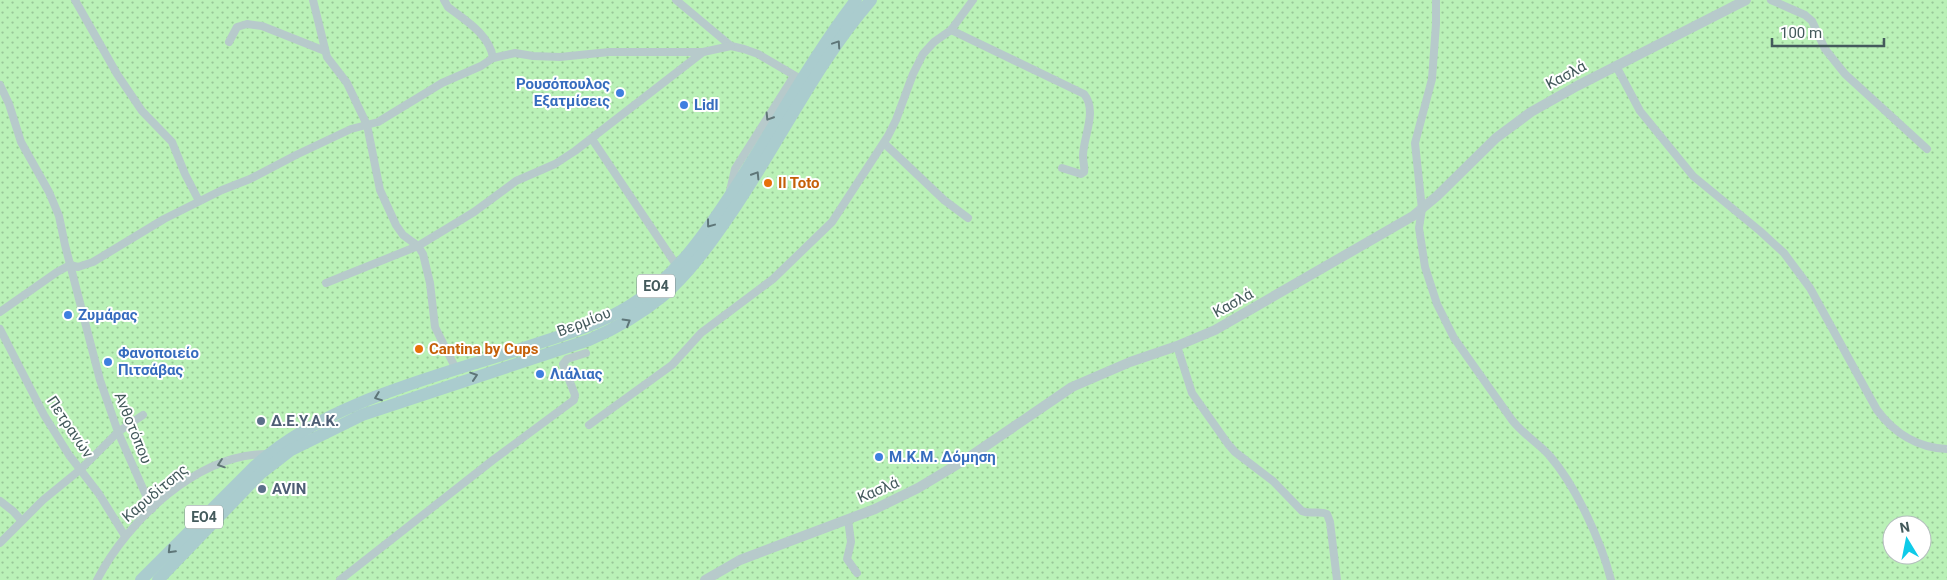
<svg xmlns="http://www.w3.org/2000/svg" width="1947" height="580" font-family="Roboto,sans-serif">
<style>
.park{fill:url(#park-dots);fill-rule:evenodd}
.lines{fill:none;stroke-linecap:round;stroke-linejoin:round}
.minor{stroke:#b7cacb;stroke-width:8}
.tertiary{stroke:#b7cacb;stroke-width:10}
.primary{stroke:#aaccce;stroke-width:12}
.oneway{stroke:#5e7678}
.oneway2{stroke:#617678}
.shop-dot{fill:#3f7fe0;stroke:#fff;stroke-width:2}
.food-dot{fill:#e8710a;stroke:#fff;stroke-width:2}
.service-dot{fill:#5c6f8a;stroke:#fff;stroke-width:2}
.labels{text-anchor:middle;stroke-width:4;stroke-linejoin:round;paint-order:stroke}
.shield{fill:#fff;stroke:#7c8c8d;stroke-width:1}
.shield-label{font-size:14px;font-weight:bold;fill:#445a5c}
.street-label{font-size:15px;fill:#445a5c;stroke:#fff}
.shop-label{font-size:15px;font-weight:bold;fill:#366cbe;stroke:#fff;text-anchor:start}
.food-label{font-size:15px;font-weight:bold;fill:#c56008;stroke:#fff;text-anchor:start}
.service-label{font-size:15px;font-weight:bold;fill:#4e5e75;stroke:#fff;text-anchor:start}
</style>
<defs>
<pattern id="park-dots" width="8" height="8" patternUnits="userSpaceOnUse" patternTransform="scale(1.25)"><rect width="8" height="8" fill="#baf1b7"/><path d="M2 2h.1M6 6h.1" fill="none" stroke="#99c698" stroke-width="1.8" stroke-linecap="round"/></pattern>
</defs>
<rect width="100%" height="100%" fill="#f0edee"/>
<path class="park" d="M 0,0 L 1947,0 L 1947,580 L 0,580 ZM 1892,525 L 1922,525 L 1922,555 L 1892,555 Z"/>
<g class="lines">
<g class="minor">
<path d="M 75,0 L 117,74 L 142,111 L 172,142 L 185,174 L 199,201"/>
<path d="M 313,0 L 327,57 L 347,83 L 367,125 L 380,190 L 396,225 L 403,235 L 418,246 L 423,254 L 430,283 L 435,327 L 456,369"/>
<path d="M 444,0 L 448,7 C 465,20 490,35 493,58"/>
<path d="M 676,0 L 731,46 L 744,49 L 758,54 L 804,81"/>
<path d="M 1436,0 L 1436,24 L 1432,79 L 1415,143 L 1422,209 L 1419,228 L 1425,267 L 1437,304 L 1454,338 L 1512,420 C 1523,434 1538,443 1549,455 C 1576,486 1601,541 1611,580"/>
<path d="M 1771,0 L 1805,15 L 1812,21 L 1825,49 L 1845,74 L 1927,149"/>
<path d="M 951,30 L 1084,94 C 1098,111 1083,137 1083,156 C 1083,162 1085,167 1084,172 L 1081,174 L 1062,168"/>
<path d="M 229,42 L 237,27 L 247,24 L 262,26 L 325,51"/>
<path d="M 1616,66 L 1640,111 L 1693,176 L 1760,231 L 1784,253 L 1810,288 L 1877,410 C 1894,433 1918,448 1947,449"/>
<path d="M 0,85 L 9,104 L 21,142 L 49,192 L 59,216 L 65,245 L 100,380 L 118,432 L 152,509"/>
<path d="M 592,139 L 677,266"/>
<path d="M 884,143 L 944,200 L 968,218"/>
<path d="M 730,191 L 735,169 L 794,76"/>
<path d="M 326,283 L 418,246 L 474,212 L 516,181 L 555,164 L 575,151 L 703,52 L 731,46"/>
<path d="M 0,312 L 57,272 L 70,265 L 78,267 L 93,262 L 164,219 L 222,190 L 250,179 L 296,155 L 351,129 L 378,122 L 442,83 L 481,66 L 493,58 L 515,53 L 533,56 L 560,57 L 609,52 L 703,52"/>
<path d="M 0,329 L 44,415 L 69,455 L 99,494 L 125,536"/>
<path d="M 1177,346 L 1192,393 L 1228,444 L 1235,452 L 1273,481 L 1302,511 C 1311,515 1319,510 1327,514 L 1330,522 L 1337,580"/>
<path d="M 589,425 L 672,365 L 701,333 L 773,279 L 832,222 L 888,136 L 896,120 L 913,74 L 923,54 L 934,42 L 951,30 L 973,0"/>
<path d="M 0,501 L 13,511 L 21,520"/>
<path d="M 848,519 L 851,542 L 847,559 L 857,573"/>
<path d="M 0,543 L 43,500 L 81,469 L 118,432 L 143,415"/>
<path d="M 97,580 C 128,520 198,453 269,454"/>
<path d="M 340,580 L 493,460 L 574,400 L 575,395 L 563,364 L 567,359 L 586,353"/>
</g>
<path class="tertiary" d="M 705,580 L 740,560 L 875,509 L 918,488 L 968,458 L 1072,387 L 1130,362 L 1177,346 L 1215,330 L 1413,216 L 1437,196 L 1496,138 L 1531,112 L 1577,86 L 1746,0"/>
<g class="primary">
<path d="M 141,580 L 254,467 C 325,401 443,375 533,345 C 566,334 600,324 629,306 C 674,279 705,234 733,191 C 774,128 810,60 856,0"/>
<path d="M 158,580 L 260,474 L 291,450 L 362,415 L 589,340 C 617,328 641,314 664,295 C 688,274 707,248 725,222 C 776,150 813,67 871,0"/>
</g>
</g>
<defs><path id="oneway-chevron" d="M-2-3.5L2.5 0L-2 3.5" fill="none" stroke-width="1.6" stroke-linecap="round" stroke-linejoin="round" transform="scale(1.25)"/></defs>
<g class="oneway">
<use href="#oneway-chevron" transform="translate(837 44) rotate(-56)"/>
<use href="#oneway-chevron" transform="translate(756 175) rotate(-58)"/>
<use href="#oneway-chevron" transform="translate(710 224) rotate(127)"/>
<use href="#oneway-chevron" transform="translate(627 322) rotate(-31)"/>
<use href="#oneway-chevron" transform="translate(474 376) rotate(-18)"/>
<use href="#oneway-chevron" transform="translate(378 397) rotate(159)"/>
<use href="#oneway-chevron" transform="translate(171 550) rotate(135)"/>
</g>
<g class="oneway2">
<use href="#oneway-chevron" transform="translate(769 117) rotate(122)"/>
<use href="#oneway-chevron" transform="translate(221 464) rotate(161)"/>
</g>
<g class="shop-dot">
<circle cx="620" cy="93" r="5"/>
<circle cx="684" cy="105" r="5"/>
<circle cx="68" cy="315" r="5"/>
<circle cx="108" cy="362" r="5"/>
<circle cx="540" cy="374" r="5"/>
<circle cx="879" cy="457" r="5"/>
</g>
<g class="food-dot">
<circle cx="768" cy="183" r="5"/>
<circle cx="419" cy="349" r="5"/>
</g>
<g class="service-dot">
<circle cx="261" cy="421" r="5"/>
<circle cx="262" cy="489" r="5"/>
</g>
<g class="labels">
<g class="shield">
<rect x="637" y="274.5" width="38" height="23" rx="4"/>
<rect x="185" y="505.5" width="38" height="23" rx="4"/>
</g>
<g class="shield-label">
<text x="656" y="291">ΕΟ4</text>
<text x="204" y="522">ΕΟ4</text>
</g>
<g class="street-label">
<text transform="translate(1566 75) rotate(-28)" y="5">Κασλά</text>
<text transform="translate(1233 303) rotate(-29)" y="5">Κασλά</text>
<text transform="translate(584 322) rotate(-21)" y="5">Βερμίου</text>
<text transform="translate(70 427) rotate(56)" y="5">Πετρανών</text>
<text transform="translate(133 428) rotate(68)" y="5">Ανθοτόπου</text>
<text transform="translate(878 490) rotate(-23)" y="5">Κασλά</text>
<text transform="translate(155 493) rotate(-40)" y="5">Καρυδίτσης</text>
</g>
<g class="shop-label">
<text x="610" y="89" text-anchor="end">Ρουσόπουλος<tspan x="610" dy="17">Εξατμίσεις</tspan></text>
<text x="694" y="110">Lidl</text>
<text x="78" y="320">Ζυμάρας</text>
<text x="118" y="358">Φανοποιείο<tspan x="118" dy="17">Πιτσάβας</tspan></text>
<text x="550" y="379">Λιάλιας</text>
<text x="889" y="462">Μ.Κ.Μ. Δόμηση</text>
</g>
<g class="food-label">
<text x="778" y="188">Il Toto</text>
<text x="429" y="354">Cantina by Cups</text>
</g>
<g class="service-label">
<text x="271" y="426">Δ.Ε.Υ.Α.Κ.</text>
<text x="272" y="494">AVIN</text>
</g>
</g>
<g transform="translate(1907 540) rotate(350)"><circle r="24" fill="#ffffff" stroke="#b4bdbe"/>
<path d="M0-4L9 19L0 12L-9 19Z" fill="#0ecbe9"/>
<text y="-8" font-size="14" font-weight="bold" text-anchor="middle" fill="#445a5c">N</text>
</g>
<path d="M1772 38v8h112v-8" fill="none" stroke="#445a5c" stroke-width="2.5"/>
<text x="1780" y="38" font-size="15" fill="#445a5c" stroke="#ffffff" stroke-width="4" paint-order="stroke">100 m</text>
</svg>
